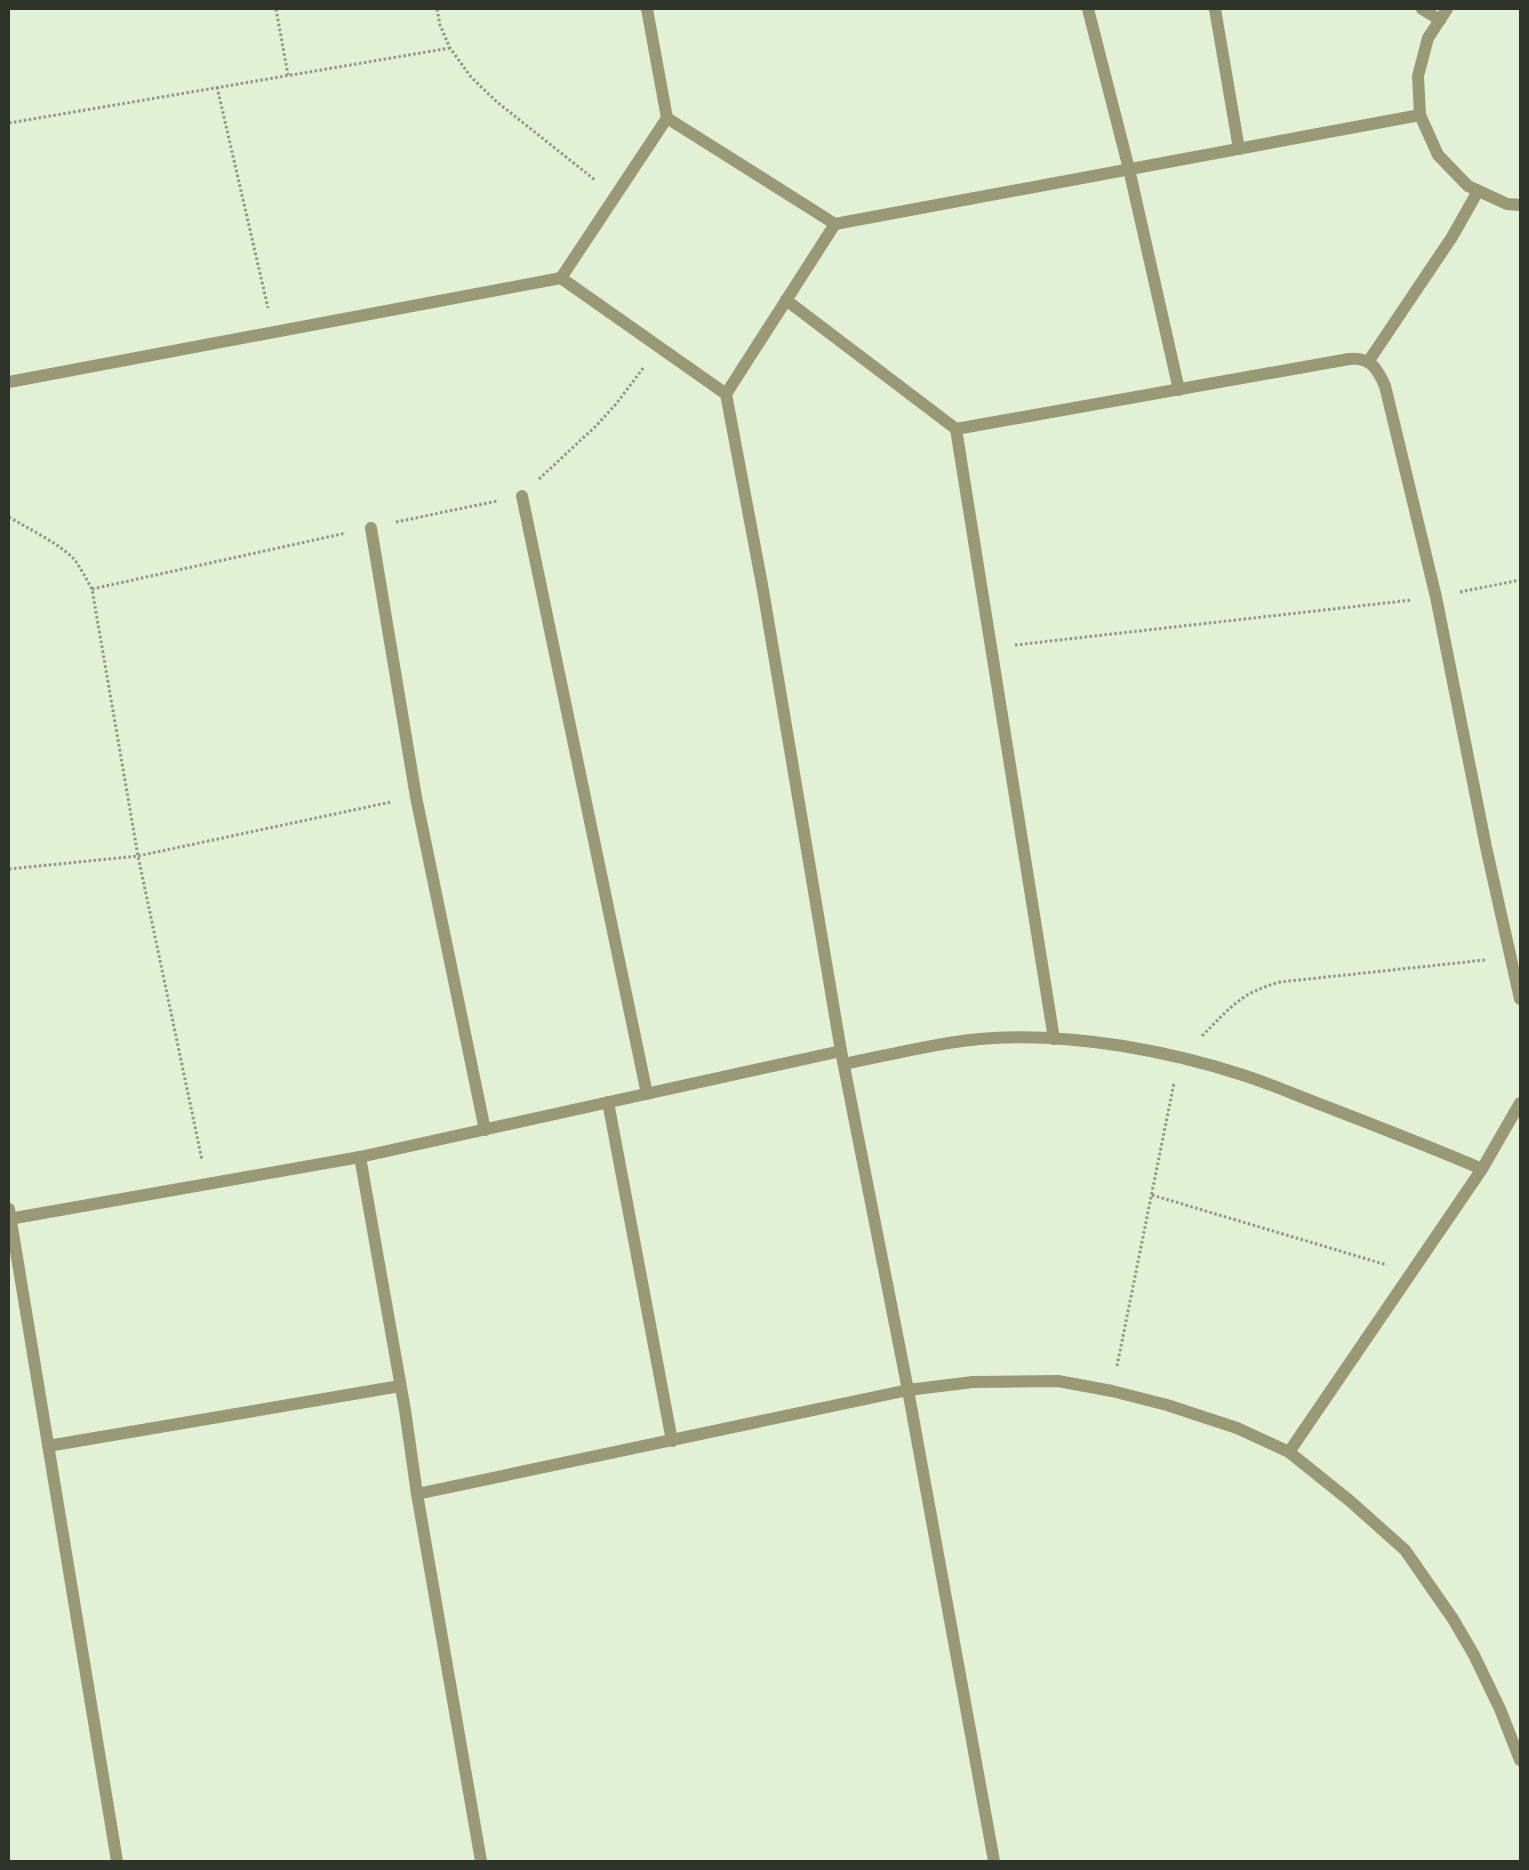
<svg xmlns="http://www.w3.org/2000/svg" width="1529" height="1870" font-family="Helvetica,sans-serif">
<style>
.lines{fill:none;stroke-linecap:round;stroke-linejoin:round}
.path{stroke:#8d9885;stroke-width:3;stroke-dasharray:2.5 2.5;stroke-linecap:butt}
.minor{stroke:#999976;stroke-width:12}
</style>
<rect width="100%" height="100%" fill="#e2f0d6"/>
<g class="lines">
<g class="path">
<path d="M 276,9 L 288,75"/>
<path d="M 437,9 L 440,25 L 450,48 L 471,77 L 497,102 L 595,180"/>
<path d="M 217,87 L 268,308"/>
<path d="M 9,123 L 450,48"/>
<path d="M 539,479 L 597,425 L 616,404 L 644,367"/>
<path d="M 9,517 C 27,528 60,544 74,559 C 81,568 86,579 92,589 L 138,856 L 202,1160"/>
<path d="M 396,522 L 497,501"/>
<path d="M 92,589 L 346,533"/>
<path d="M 1460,592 L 1520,580"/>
<path d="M 1015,645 L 1412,600"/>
<path d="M 9,869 L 138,856 L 391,802"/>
<path d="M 1202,1036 C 1230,1008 1240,993 1280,982 L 1485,960"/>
<path d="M 1152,1195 L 1387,1265"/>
<path d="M 1117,1366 L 1174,1083"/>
</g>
<g class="minor">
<path d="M 647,9 L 667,118"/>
<path d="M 1088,9 L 1129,169 L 1179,390"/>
<path d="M 1215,9 L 1239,149"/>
<path d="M 1422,9 L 1440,20"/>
<path d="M 1447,9 L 1428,38 L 1418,76 L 1420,115 L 1438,155 L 1468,186 L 1507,204 L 1520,205"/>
<path d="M 835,224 L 1420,115"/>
<path d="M 786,300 L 956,429 L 1054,1039"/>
<path d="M 1368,362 L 1452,237 L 1478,191"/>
<path d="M 9,382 L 561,278"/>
<path d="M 726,394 L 561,278 L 667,118 L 835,224 L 726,394 L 763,590 L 841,1051 L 908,1390 L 994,1861"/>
<path d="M 956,429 L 1349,359 C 1371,357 1377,368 1385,386 L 1436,597 L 1486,847 L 1520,999"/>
<path d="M 522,496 L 647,1094"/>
<path d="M 371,528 L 416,797 L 485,1130"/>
<path d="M 844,1064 C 894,1054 943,1041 993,1038 C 1074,1033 1170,1051 1246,1076 C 1276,1086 1305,1099 1335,1110 C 1384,1129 1433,1148 1482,1169"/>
<path d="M 608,1102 L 672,1441"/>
<path d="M 360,1157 L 405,1410 L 417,1494 L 481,1861"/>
<path d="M 9,1209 L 117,1861"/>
<path d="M 9,1219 L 360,1157 L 841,1051"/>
<path d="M 48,1446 L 400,1386"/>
<path d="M 1289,1452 L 1482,1169 L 1520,1103"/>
<path d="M 417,1494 L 908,1390 L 973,1382 L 1058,1381 L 1112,1391 L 1167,1405 L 1237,1428 L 1289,1452 L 1350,1501 L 1405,1550 L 1453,1619 L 1474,1655 L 1500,1709 L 1520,1760"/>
</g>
</g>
<rect width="1529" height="1870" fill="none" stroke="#2e342a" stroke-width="20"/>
</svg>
